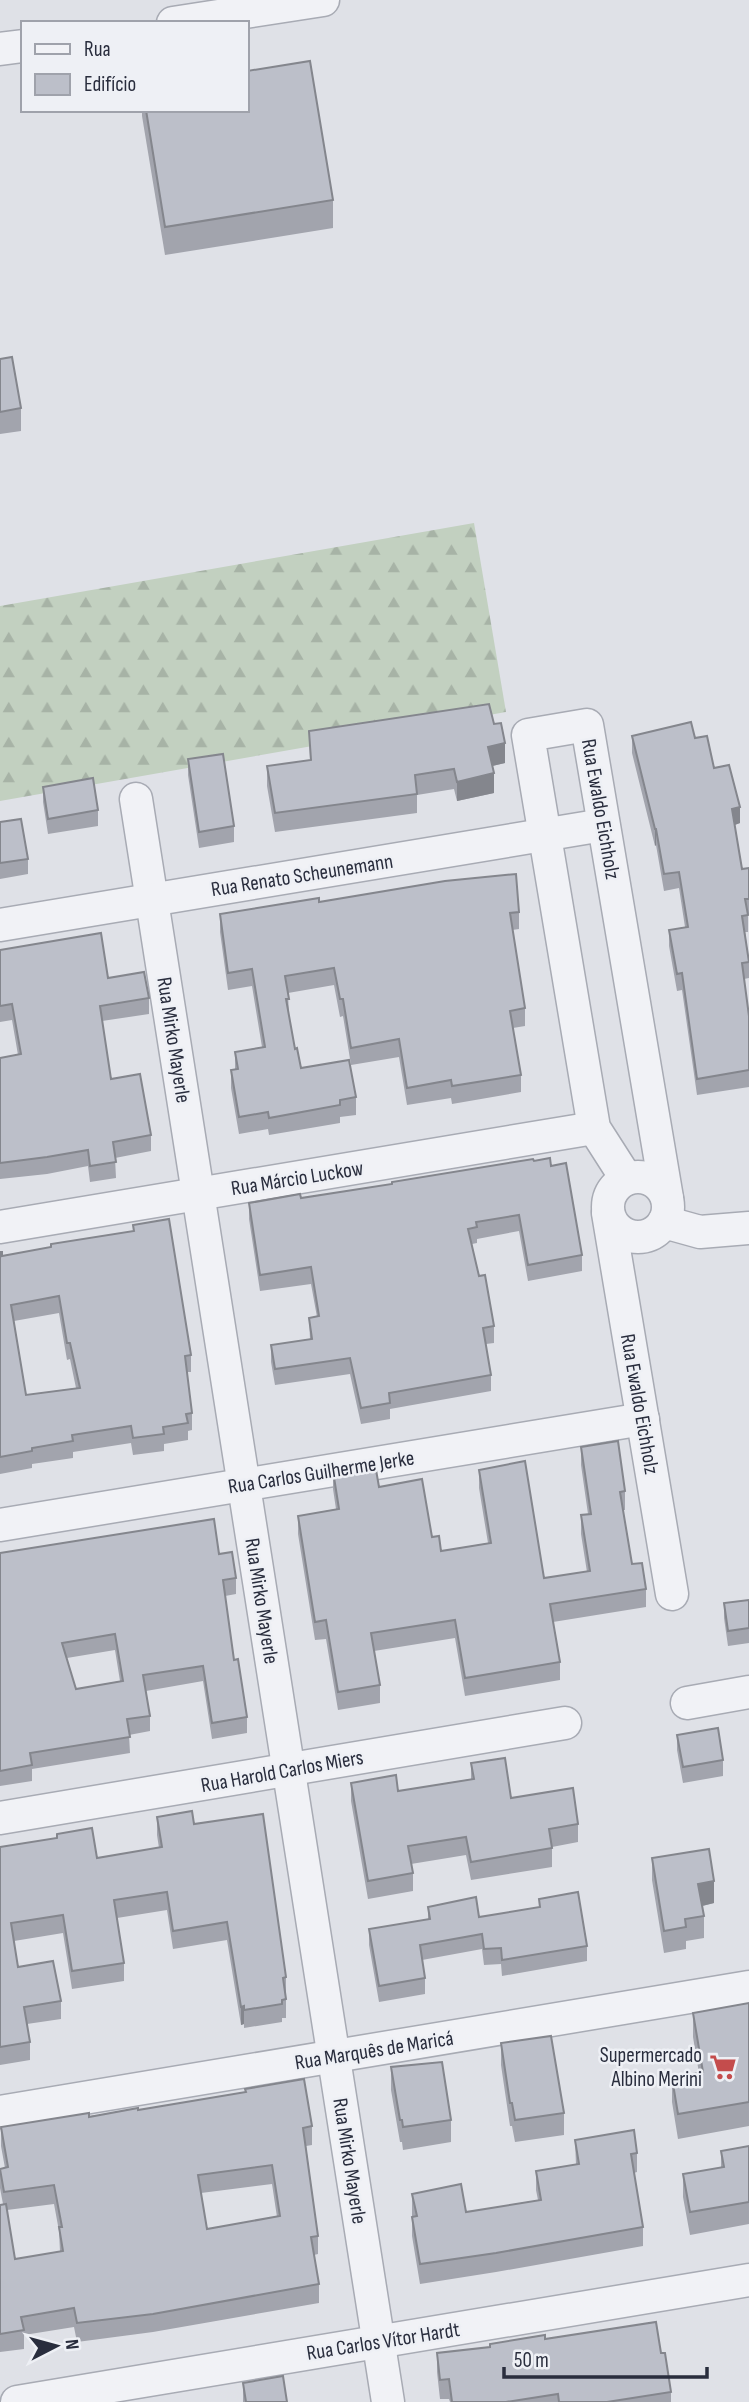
<svg xmlns="http://www.w3.org/2000/svg" width="749" height="2402" font-family="'Sofia Sans Condensed',sans-serif">
<style>
.forest{fill:url(#forest-firs)}
.lines{fill:none;stroke-linecap:round;stroke-linejoin:round}
.minor-casing{stroke:#a8abb4;stroke-width:35}
.minor{stroke:#f1f2f6;stroke-width:32}
.wall{fill:#a2a4ad;fill-rule:evenodd}
.shaded-wall{fill:#84868d}
.building{fill:#bcbfc9;stroke:#84868d;stroke-width:2;fill-rule:evenodd}
.labels{text-anchor:middle;stroke-width:5;stroke-linejoin:round;paint-order:stroke}
.street-label{font-size:21px;fill:#292d3d;stroke:#eef0f5}
.poi-label{font-size:21px;fill:#292d3d;stroke:#eef0f5;text-anchor:end}
</style>
<defs>
<pattern id="forest-firs" width="22" height="20" patternUnits="userSpaceOnUse" patternTransform="scale(1.75)"><rect width="22" height="20" fill="#c2d0c0"/><path d="M5 1l3.5 6h-7zM16 11l3.5 6h-7z" fill="#a7b3a6"/></pattern>
</defs>
<rect width="100%" height="100%" fill="#dfe1e7"/>
<path class="forest" d="M 474,523 L 506,712 L 0,801 L 0,606 Z"/>
<g class="lines">
<defs>
<g id="minor">
<path d="M 173,23 L 323,0"/>
<path d="M 0,49 L 23,46"/>
<path d="M 136,799 L 388,2402"/>
<path d="M 0,925 L 603,825"/>
<circle cx="638" cy="1207" r="30"/>
<path d="M 626,1178 L 594,1128 L 528,735 L 587,725 L 667,1198"/>
<path d="M 608,1213 L 672,1594"/>
<path d="M 664,1222 L 700,1232 L 749,1228"/>
<path d="M 0,1227 L 594,1128"/>
<path d="M 0,1525 L 643,1419"/>
<path d="M 687,1703 L 749,1692"/>
<path d="M 0,1818 L 565,1723"/>
<path d="M 0,2112 L 749,1987"/>
<path d="M 17,2402 L 749,2280"/>
</g>
</defs>
<use href="#minor" class="minor-casing"/>
<use href="#minor" class="minor"/>
</g>
<g class="wall">
<path d="M 142,110 L 247,110 L 333,200 L 333,228 L 165,255 L 142,116 Z"/>
<path d="M 0,359 L 21,408 L 21,431 L 0,434 Z"/>
<path d="M 494,724 L 505,763 L 492,766 L 494,793 L 457,801 L 454,789 L 417,795 L 417,813 L 275,832 L 267,786 L 267,766 L 310,760 L 309,731 Z"/>
<path d="M 632,736 L 695,738 L 714,768 L 740,823 L 734,825 L 742,869 L 749,868 L 749,915 L 748,915 L 748,932 L 745,932 L 749,960 L 749,978 L 744,979 L 749,1016 L 749,1087 L 697,1095 L 682,990 L 677,991 L 669,946 L 669,930 L 685,927 L 679,888 L 664,891 L 656,845 L 655,846 L 632,753 Z"/>
<path d="M 188,759 L 234,826 L 234,842 L 199,848 L 188,775 Z"/>
<path d="M 43,787 L 98,810 L 98,826 L 48,834 L 43,802 Z"/>
<path d="M 0,822 L 28,859 L 28,874 L 0,879 Z"/>
<path d="M 319,902 L 519,912 L 519,929 L 512,930 L 525,1008 L 525,1026 L 513,1028 L 521,1075 L 521,1092 L 452,1104 L 451,1098 L 407,1105 L 399,1057 L 351,1065 L 343,1016 L 340,1017 L 334,985 L 288,993 L 289,1016 L 295,1049 L 301,1068 L 356,1097 L 356,1115 L 340,1117 L 340,1123 L 269,1135 L 268,1129 L 239,1134 L 231,1088 L 231,1070 L 235,1069 L 235,1052 L 262,1047 L 252,986 L 228,990 L 220,932 L 220,914 Z"/>
<path d="M 0,950 L 108,978 L 149,998 L 149,1014 L 102,1021 L 111,1079 L 151,1135 L 151,1151 L 115,1158 L 116,1178 L 90,1182 L 88,1166 L 47,1174 L 0,1179 L 0,1058 L 18,1055 L 12,1020 L 0,1022 Z"/>
<path d="M 534,1161 L 551,1166 L 582,1255 L 582,1271 L 528,1281 L 519,1231 L 477,1239 L 477,1243 L 472,1244 L 479,1276 L 494,1326 L 494,1343 L 486,1344 L 491,1375 L 491,1391 L 390,1409 L 390,1419 L 361,1424 L 350,1374 L 275,1385 L 271,1362 L 271,1345 L 310,1339 L 309,1318 L 317,1317 L 311,1284 L 260,1291 L 249,1219 L 249,1203 L 301,1198 L 392,1184 Z"/>
<path d="M 133,1225 L 191,1355 L 191,1372 L 187,1372 L 192,1413 L 192,1430 L 188,1431 L 188,1440 L 164,1444 L 164,1451 L 133,1455 L 131,1443 L 73,1452 L 73,1458 L 32,1464 L 32,1468 L 0,1474 L 0,1252 L 2,1256 L 133,1231 ZM 59,1313 L 67,1360 L 70,1359 L 76,1388 L 26,1395 L 14,1321 Z"/>
<path d="M 581,1447 L 625,1491 L 625,1510 L 623,1510 L 632,1564 L 646,1589 L 646,1607 L 553,1622 L 560,1662 L 560,1680 L 465,1696 L 455,1638 L 374,1651 L 380,1685 L 380,1703 L 338,1710 L 326,1639 L 315,1640 L 298,1534 L 298,1516 L 336,1509 L 333,1489 L 333,1471 L 379,1487 L 432,1537 L 441,1551 L 488,1543 L 479,1488 L 479,1470 L 544,1578 L 587,1572 L 581,1534 L 581,1515 L 588,1514 L 581,1465 Z"/>
<path d="M 0,1553 L 219,1554 L 236,1578 L 236,1594 L 225,1596 L 234,1660 L 247,1717 L 247,1733 L 212,1739 L 203,1681 L 146,1691 L 150,1716 L 150,1731 L 129,1735 L 130,1753 L 32,1769 L 32,1781 L 0,1786 ZM 115,1650 L 120,1681 L 76,1689 L 67,1658 Z"/>
<path d="M 749,1600 L 749,1643 L 728,1646 L 724,1618 L 724,1603 Z"/>
<path d="M 677,1735 L 723,1760 L 723,1776 L 683,1783 L 677,1750 Z"/>
<path d="M 471,1763 L 511,1798 L 578,1824 L 578,1842 L 552,1847 L 552,1867 L 471,1880 L 466,1855 L 411,1864 L 413,1873 L 413,1891 L 368,1899 L 351,1801 L 351,1783 L 398,1791 L 471,1779 Z"/>
<path d="M 157,1817 L 194,1824 L 286,1977 L 286,2018 L 282,2018 L 282,2022 L 244,2028 L 244,2024 L 241,2025 L 227,1940 L 173,1949 L 167,1910 L 117,1918 L 124,1963 L 124,1981 L 72,1989 L 63,1933 L 14,1941 L 18,1967 L 61,2001 L 61,2019 L 27,2024 L 30,2042 L 30,2060 L 0,2065 L 0,1847 L 57,1838 L 57,1834 L 97,1858 L 159,1848 L 157,1835 Z"/>
<path d="M 652,1858 L 714,1903 L 702,1906 L 704,1916 L 704,1938 L 686,1941 L 686,1949 L 664,1953 L 652,1880 Z"/>
<path d="M 539,1899 L 587,1946 L 587,1961 L 502,1976 L 501,1964 L 484,1965 L 482,1949 L 422,1960 L 425,1978 L 425,1994 L 379,2002 L 369,1945 L 369,1929 L 428,1919 L 428,1907 L 479,1917 L 539,1907 Z"/>
<path d="M 749,2003 L 749,2126 L 678,2139 L 672,2102 L 672,2078 L 699,2073 L 693,2037 L 693,2013 Z"/>
<path d="M 501,2043 L 564,2113 L 564,2135 L 515,2142 L 512,2126 L 510,2126 L 501,2065 Z"/>
<path d="M 391,2067 L 451,2120 L 451,2142 L 403,2150 L 402,2142 L 400,2142 L 391,2090 Z"/>
<path d="M 138,2110 L 312,2126 L 312,2145 L 306,2146 L 318,2236 L 318,2254 L 314,2255 L 319,2284 L 319,2303 L 153,2332 L 77,2342 L 74,2327 L 24,2335 L 24,2349 L 0,2352 L 0,2205 L 3,2204 L 0,2188 L 0,2169 L 5,2168 L 1,2146 L 1,2127 ZM 272,2184 L 277,2217 L 207,2229 L 201,2193 ZM 54,2204 L 59,2231 L 60,2252 L 15,2259 L 7,2210 Z"/>
<path d="M 575,2140 L 637,2153 L 637,2172 L 634,2173 L 643,2227 L 643,2246 L 496,2272 L 420,2284 L 412,2236 L 412,2194 L 466,2212 L 538,2200 L 536,2190 L 536,2171 L 576,2165 Z"/>
<path d="M 749,2146 L 749,2224 L 690,2235 L 683,2197 L 683,2174 L 721,2168 L 721,2151 Z"/>
<path d="M 545,2339 L 661,2353 L 671,2392 L 671,2402 L 450,2402 L 449,2399 L 440,2399 L 437,2372 L 437,2353 L 490,2347 Z"/>
<path d="M 243,2383 L 287,2402 L 243,2402 Z"/>
</g>
<g class="shaded-wall">
<path d="M 505,743 L 505,763 L 488,767 L 488,747 Z"/>
<path d="M 494,773 L 494,793 L 457,801 L 457,782 Z"/>
<path d="M 740,807 L 740,823 L 732,826 L 732,809 Z"/>
<path d="M 655,829 L 656,829 L 656,845 L 655,846 Z"/>
<path d="M 714,1881 L 714,1903 L 698,1907 L 698,1884 Z"/>
<path d="M 244,2006 L 244,2024 L 241,2025 L 241,2007 Z"/>
</g>
<g class="building">
<path d="M 310,61 L 333,200 L 165,227 L 146,110 L 247,110 L 247,71 Z"/>
<path d="M 12,357 L 21,408 L 0,412 L 0,359 Z"/>
<path d="M 489,704 L 494,724 L 501,723 L 505,743 L 488,747 L 494,773 L 457,782 L 454,769 L 415,775 L 417,794 L 275,813 L 267,766 L 311,760 L 309,731 Z"/>
<path d="M 691,722 L 695,738 L 707,736 L 714,768 L 729,765 L 740,807 L 732,809 L 742,869 L 749,868 L 749,899 L 745,899 L 748,915 L 742,916 L 749,962 L 742,963 L 749,1016 L 749,1070 L 697,1079 L 682,973 L 677,974 L 669,930 L 688,927 L 679,872 L 664,874 L 656,829 L 655,829 L 632,736 Z"/>
<path d="M 223,754 L 234,826 L 199,832 L 188,759 Z"/>
<path d="M 93,778 L 98,810 L 48,819 L 43,787 Z"/>
<path d="M 21,819 L 28,859 L 0,863 L 0,822 Z"/>
<path d="M 516,874 L 519,912 L 510,913 L 525,1008 L 510,1011 L 521,1075 L 452,1086 L 451,1080 L 407,1088 L 399,1039 L 351,1048 L 343,999 L 340,999 L 334,968 L 285,976 L 289,999 L 286,999 L 295,1049 L 297,1048 L 301,1068 L 349,1060 L 356,1097 L 340,1100 L 340,1105 L 269,1118 L 268,1112 L 239,1117 L 231,1070 L 238,1069 L 235,1052 L 265,1047 L 252,969 L 228,973 L 220,914 L 319,898 L 319,902 L 445,881 Z"/>
<path d="M 101,933 L 108,978 L 144,972 L 149,998 L 100,1006 L 111,1079 L 140,1074 L 151,1135 L 113,1142 L 116,1162 L 90,1166 L 88,1150 L 47,1157 L 0,1163 L 0,1058 L 21,1054 L 12,1004 L 0,1006 L 0,950 Z"/>
<path d="M 550,1158 L 551,1166 L 566,1163 L 582,1255 L 528,1265 L 519,1215 L 476,1222 L 477,1227 L 468,1229 L 479,1276 L 485,1275 L 494,1326 L 483,1328 L 491,1375 L 389,1393 L 390,1403 L 361,1408 L 350,1358 L 275,1369 L 271,1345 L 312,1339 L 309,1318 L 319,1316 L 311,1267 L 260,1275 L 249,1203 L 300,1194 L 301,1198 L 392,1184 L 392,1182 L 533,1159 L 534,1161 Z"/>
<path d="M 169,1219 L 191,1355 L 185,1356 L 192,1413 L 186,1414 L 188,1423 L 163,1427 L 164,1434 L 133,1438 L 131,1426 L 72,1435 L 73,1441 L 32,1448 L 32,1451 L 0,1457 L 0,1252 L 2,1252 L 2,1256 L 51,1247 L 51,1244 L 134,1231 L 133,1225 ZM 59,1296 L 67,1343 L 70,1343 L 80,1388 L 26,1395 L 11,1305 Z"/>
<path d="M 618,1441 L 625,1491 L 620,1492 L 632,1564 L 642,1563 L 646,1589 L 550,1604 L 560,1662 L 465,1678 L 455,1620 L 371,1633 L 380,1685 L 338,1692 L 326,1620 L 315,1622 L 298,1516 L 339,1509 L 333,1471 L 375,1464 L 379,1487 L 422,1479 L 432,1537 L 439,1536 L 441,1551 L 491,1543 L 479,1470 L 525,1461 L 544,1578 L 590,1571 L 581,1515 L 591,1514 L 581,1447 Z"/>
<path d="M 214,1519 L 219,1554 L 232,1552 L 236,1578 L 223,1580 L 234,1660 L 238,1659 L 247,1717 L 212,1723 L 203,1666 L 143,1675 L 150,1716 L 127,1719 L 130,1737 L 30,1753 L 32,1765 L 0,1771 L 0,1553 ZM 115,1634 L 123,1681 L 76,1689 L 62,1643 Z"/>
<path d="M 749,1600 L 749,1628 L 728,1631 L 724,1603 Z"/>
<path d="M 718,1728 L 723,1760 L 683,1767 L 677,1735 Z"/>
<path d="M 505,1758 L 511,1798 L 573,1788 L 578,1824 L 549,1829 L 552,1848 L 471,1862 L 466,1837 L 408,1846 L 413,1873 L 368,1881 L 351,1783 L 396,1775 L 398,1791 L 474,1779 L 471,1763 Z"/>
<path d="M 192,1811 L 194,1824 L 263,1814 L 286,1977 L 283,1978 L 286,1999 L 282,2000 L 282,2004 L 244,2010 L 244,2006 L 241,2007 L 227,1922 L 173,1931 L 167,1892 L 114,1900 L 124,1963 L 72,1971 L 63,1915 L 11,1923 L 18,1967 L 53,1961 L 61,2001 L 24,2007 L 30,2042 L 0,2047 L 0,1847 L 57,1838 L 57,1834 L 92,1828 L 97,1858 L 162,1847 L 157,1817 Z"/>
<path d="M 709,1849 L 714,1881 L 698,1884 L 704,1916 L 685,1919 L 686,1927 L 664,1931 L 652,1858 Z"/>
<path d="M 578,1892 L 587,1946 L 502,1960 L 501,1948 L 484,1949 L 482,1934 L 420,1945 L 425,1978 L 379,1986 L 369,1929 L 430,1919 L 428,1907 L 476,1897 L 479,1917 L 540,1907 L 539,1899 Z"/>
<path d="M 749,2003 L 749,2102 L 678,2114 L 672,2078 L 703,2072 L 693,2013 Z"/>
<path d="M 551,2036 L 564,2113 L 515,2120 L 512,2103 L 510,2103 L 501,2043 Z"/>
<path d="M 442,2062 L 451,2120 L 403,2127 L 402,2120 L 400,2120 L 391,2067 Z"/>
<path d="M 304,2079 L 312,2126 L 303,2128 L 318,2236 L 311,2237 L 319,2284 L 153,2314 L 77,2323 L 74,2308 L 21,2317 L 24,2330 L 0,2334 L 0,2205 L 6,2204 L 15,2259 L 63,2251 L 59,2227 L 62,2227 L 54,2185 L 4,2192 L 0,2169 L 8,2167 L 1,2127 L 89,2113 L 89,2117 L 138,2108 L 138,2110 L 246,2092 L 245,2089 ZM 272,2165 L 280,2216 L 207,2229 L 198,2175 Z"/>
<path d="M 634,2130 L 637,2153 L 631,2154 L 643,2227 L 496,2253 L 420,2264 L 412,2217 L 417,2216 L 412,2194 L 461,2184 L 466,2212 L 541,2200 L 536,2171 L 579,2164 L 575,2140 Z"/>
<path d="M 749,2146 L 749,2202 L 690,2212 L 683,2174 L 724,2167 L 721,2151 Z"/>
<path d="M 656,2322 L 661,2353 L 665,2353 L 671,2392 L 607,2402 L 559,2402 L 558,2394 L 506,2402 L 452,2402 L 449,2379 L 440,2380 L 437,2353 L 490,2347 L 490,2344 L 545,2335 L 545,2339 Z"/>
<path d="M 283,2376 L 287,2402 L 246,2402 L 243,2383 Z"/>
</g>
<defs>
<symbol id="supermarket-bare" viewBox="-9 -9 18 18"><path d="M-6-5.5h2.5l.6 2H6L4.5 2H-2.5L-4.4-4H-6ZM-1.5 3.2a1.3 1.3 0 1 0 .1 0ZM3 3.2a1.3 1.3 0 1 0 .1 0Z" fill="#c44c4c" stroke="#eef0f5" stroke-width="2.5" paint-order="stroke"/></symbol>
</defs>
<g fill-rule="evenodd">
<use href="#supermarket-bare" x="704" y="2048" width="38" height="38"/>
</g>
<g class="labels">
<g class="street-label">
<text transform="translate(601 809) rotate(80)" y="7">Rua Ewaldo Eichholz</text>
<text transform="translate(302 875) rotate(-9)" y="7">Rua Renato Scheunemann</text>
<text transform="translate(174 1040) rotate(81)" y="7">Rua Mirko Mayerle</text>
<text transform="translate(297 1178) rotate(-9)" y="7">Rua Márcio Luckow</text>
<text transform="translate(640 1404) rotate(80)" y="7">Rua Ewaldo Eichholz</text>
<text transform="translate(321 1472) rotate(-9)" y="7">Rua Carlos Guilherme Jerke</text>
<text transform="translate(262 1601) rotate(81)" y="7">Rua Mirko Mayerle</text>
<text transform="translate(282 1771) rotate(-10)" y="7">Rua Harold Carlos Miers</text>
<text transform="translate(374 2050) rotate(-9)" y="7">Rua Marquês de Maricá</text>
<text transform="translate(350 2161) rotate(81)" y="7">Rua Mirko Mayerle</text>
<text transform="translate(383 2341) rotate(-9)" y="7">Rua Carlos Vítor Hardt</text>
</g>
<g class="poi-label">
<text x="702" y="2062">Supermercado<tspan x="702" dy="24">Albino Merini</tspan></text>
</g>
</g>
<rect x="21" y="21" width="228" height="91" fill="#eef0f5" stroke="#9fa2ab" stroke-width="2"/>
<rect x="35" y="44" width="35" height="10" fill="#f1f2f6" stroke="#9fa2ab" stroke-width="2"/>
<text x="84" y="56" font-size="21" fill="#292d3d">Rua</text>
<rect x="35" y="74" width="35" height="21" fill="#bcbfc9" stroke="#9fa2ab" stroke-width="2"/>
<text x="84" y="91" font-size="21" fill="#292d3d">Edifício</text>
<g transform="translate(56 2346) rotate(84)" stroke="#eef0f5" stroke-width="5" paint-order="stroke">
<path d="M0-5L12 26L0 18L-12 26Z" fill="#292d3d"/>
<text y="-10" font-size="19" font-weight="bold" text-anchor="middle" fill="#292d3d">N</text>
</g>
<path d="M504 2367v10h203v-10" fill="none" stroke="#292d3d" stroke-width="3.5"/>
<text x="514" y="2367" font-size="21" fill="#292d3d" stroke="#eef0f5" stroke-width="5" paint-order="stroke">50 m</text>
</svg>
